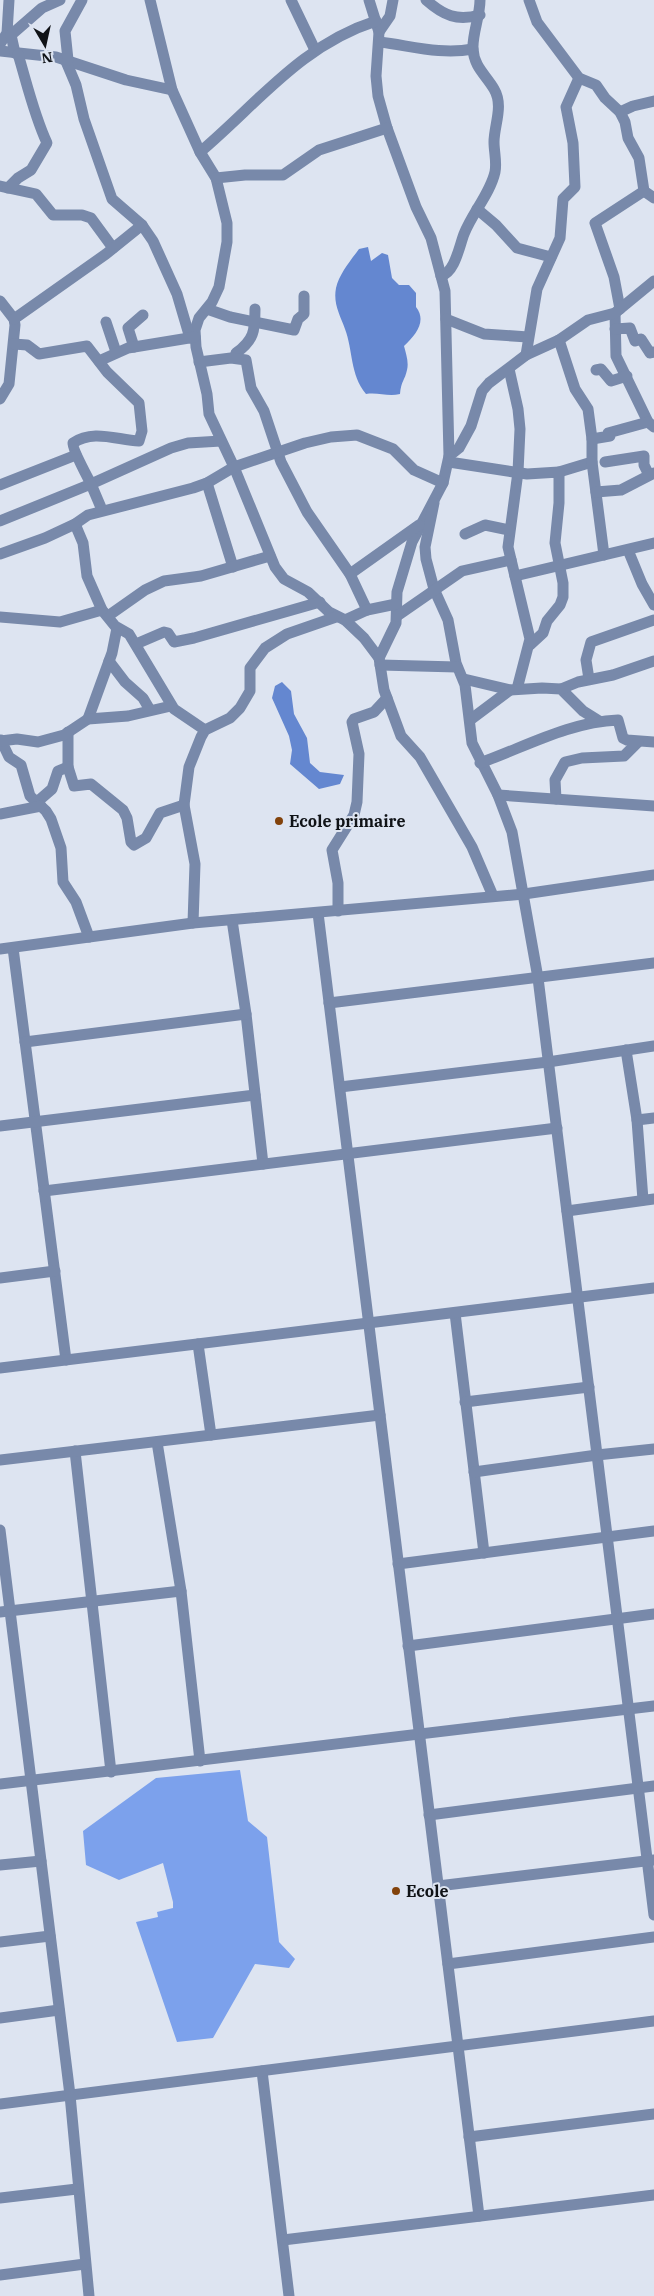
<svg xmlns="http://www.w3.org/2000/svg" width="654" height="2296" font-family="'IBM Plex Serif',serif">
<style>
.forest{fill:#7ca1ec}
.water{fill:#6487d0}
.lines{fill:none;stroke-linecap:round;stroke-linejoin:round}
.street{stroke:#7889aa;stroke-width:11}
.poi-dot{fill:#82420b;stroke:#dde4f1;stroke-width:2}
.labels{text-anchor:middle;stroke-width:4;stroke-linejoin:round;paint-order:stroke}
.poi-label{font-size:16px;font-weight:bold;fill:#101317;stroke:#dde4f1;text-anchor:start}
</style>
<rect width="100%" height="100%" fill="#dde4f1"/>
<path class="forest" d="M 240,1770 L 248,1821 L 267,1837 L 279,1942 L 295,1959 L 289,1968 L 255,1964 L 213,2038 L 177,2042 L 136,1922 L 158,1917 L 157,1912 L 173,1908 L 173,1902 L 163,1863 L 119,1880 L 86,1865 L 83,1831 L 156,1778 Z"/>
<g class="water">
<path d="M 368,247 L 371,261 L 382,253 L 388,255 L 392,278 L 399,285 L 409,285 L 416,293 L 416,307 C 427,321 416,335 404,346 C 406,354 409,362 407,370 C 405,380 401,381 400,394 C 388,397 378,392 366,394 C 350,375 353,350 345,329 C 340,315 333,304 336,288 C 339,274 351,260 359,249 Z"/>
<path d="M 282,682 L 291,691 L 294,714 L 307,738 L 310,763 L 320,772 L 344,775 L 340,784 L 319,789 L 290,764 L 292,750 L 289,736 L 272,698 L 275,686 Z"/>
</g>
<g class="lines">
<g class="street">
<path d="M 150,0 L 172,90 L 200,152 L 216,178 L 227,223 L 227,242 L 219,287 L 212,302 L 199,318 L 195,330 L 196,347 L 207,394 L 209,414 L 234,467 L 275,567 L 284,579 L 308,592 L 329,612 L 345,620 L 364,638 L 379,658 L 384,690 L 401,736 L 420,757 L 472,847 L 493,896"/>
<path d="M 291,0 L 315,50"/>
<path d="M 369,0 L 379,32 L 376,76 L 378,96 L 387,128 L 416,207 L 431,238 L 445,291 L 449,456 L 443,483 L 412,542 L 397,592 L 396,623 L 379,658"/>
<path d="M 426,0 C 444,16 457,21 480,15"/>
<path d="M 529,0 L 537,22 L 579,78 L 596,85 L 605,98 L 620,112 L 625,122 L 628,138 L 639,158 L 644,191 L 654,198"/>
<path d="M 379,32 L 390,16 L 393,0"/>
<path d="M 380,42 C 412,46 441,55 473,49"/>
<path d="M 0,44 L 7,33 L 9,0"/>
<path d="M 0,51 L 56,57 L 126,80 L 172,90"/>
<path d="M 15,53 L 11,35 L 42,8 L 60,0"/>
<path d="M 65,59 L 76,85 L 84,119 L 112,199 L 142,225 L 153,241 L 177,294 L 190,338"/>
<path d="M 68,60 L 65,31 L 82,0"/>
<path d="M 620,112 L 633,106 L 654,101"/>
<path d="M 200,152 C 258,103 301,45 376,21"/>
<path d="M 216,178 L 245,175 L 283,175 L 319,150 L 387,128"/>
<path d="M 0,186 L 36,194 L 53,215 L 82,215 L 91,218 L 113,248"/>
<path d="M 8,188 L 18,178 L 31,170 L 47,143 C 34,115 27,84 18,54"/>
<path d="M 477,209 L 496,225 L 517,248 L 551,257"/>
<path d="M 441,276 C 455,272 459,247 464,234 C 472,213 490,194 495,172 C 497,162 494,152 494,142 C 494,125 504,106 494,89 C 486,75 474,67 473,49 C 472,35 480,16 480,0"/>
<path d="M 0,301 L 14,319 L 15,325 L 9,384 L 0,399"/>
<path d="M 207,309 L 230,317 L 294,330 L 298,319 L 304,314 L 304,296"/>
<path d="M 620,309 L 614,277 L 595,223 L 644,191"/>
<path d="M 615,313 L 616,356 L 648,422 L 654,427"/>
<path d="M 14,319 L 106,254 L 142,225"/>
<path d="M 446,319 L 484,334 L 528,337"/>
<path d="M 106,322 L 116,352"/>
<path d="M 615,329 L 630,328 L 635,341 L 641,339 L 650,353 L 654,352"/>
<path d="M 559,340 L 575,389 L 588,409 L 592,439 L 592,462 L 559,472"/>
<path d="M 14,344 L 27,345 L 39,354 L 87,346 L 107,372 L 139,403 L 142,431 L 139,441 C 117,440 93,429 73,443 C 72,449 87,476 91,484 L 171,448 L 188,443 L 221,441"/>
<path d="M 134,347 L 128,328 L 143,315"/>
<path d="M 526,355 L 537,289 L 560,238 L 563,199 L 575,187 L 573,143 L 566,107 L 579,78"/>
<path d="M 237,358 L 236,353 C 254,340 255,331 255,309"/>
<path d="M 99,361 L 128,348 L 195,337"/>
<path d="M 199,362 L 231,358 L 246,360 L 251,388 L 264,411 L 281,462 L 307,512 L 350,574 L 367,610"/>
<path d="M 509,369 L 518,409 L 520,429 L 518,472 L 508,547 L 530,639 L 517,689"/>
<path d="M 596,370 L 601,369 L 611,381 L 627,376"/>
<path d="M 592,439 L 610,436 L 608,433 L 648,422"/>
<path d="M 449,456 L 459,448 L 471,426 L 482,391 L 489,383 L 526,355 L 559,340 L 588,320 L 615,313 L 654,281"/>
<path d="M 449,462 L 527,474 L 559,472 L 559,503 L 555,543 L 563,583 L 563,597 L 560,605 L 547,621 L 543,633 L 530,645"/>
<path d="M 592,462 L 604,555"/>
<path d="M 605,462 L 644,456 L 644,465 L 649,475"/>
<path d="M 207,483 L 233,567"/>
<path d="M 0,485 L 76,455"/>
<path d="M 596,492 L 621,490 L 654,473"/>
<path d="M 434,503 L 425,547 L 426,559 L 434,589 L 448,620 L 456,663 L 465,685 L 472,743 L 498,795 L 512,832 L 538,978 L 654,1915"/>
<path d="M 0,521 L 91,484 L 102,510"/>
<path d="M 75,524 L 83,543 L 87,576 L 102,610 L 115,626 L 129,634 L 174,709 L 205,730"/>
<path d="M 465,534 L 485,525 L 509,530"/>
<path d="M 628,550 L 642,584 L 654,605"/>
<path d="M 0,554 L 45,538 L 75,524 L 88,515 L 193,488 L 207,483 L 234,467 L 305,443 L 331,437 L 357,435 L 393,449 L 414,470 L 443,483"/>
<path d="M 350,574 L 419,525"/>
<path d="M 515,576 L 654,543"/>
<path d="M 108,616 L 145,590 L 164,581 L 201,576 L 270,556"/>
<path d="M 397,616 L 462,571 L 511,560"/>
<path d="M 0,617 L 60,622 L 102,610"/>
<path d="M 345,620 L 367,610 L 396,604"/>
<path d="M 136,644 L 164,632 L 168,633 L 174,642 L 194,638 L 320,602"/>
<path d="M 109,661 L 125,682 L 143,698 L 150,710"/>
<path d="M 380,665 L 457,667"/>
<path d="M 464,679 L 510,690 L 542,688 L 561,689 L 583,711 L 599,721"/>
<path d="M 589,679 L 586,660 L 591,642 L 654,620"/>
<path d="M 561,689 L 578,682 L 613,675 L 654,661"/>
<path d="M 88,719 L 112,653 L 117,628"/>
<path d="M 470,720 L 510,690"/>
<path d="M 68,732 L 68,767"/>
<path d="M 1,740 L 9,757 L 21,765 L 30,796 L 46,811 L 51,819 L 61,848 L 63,882 L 76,902 L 89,937"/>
<path d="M 0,741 L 17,739 L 38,742 L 64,735 L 88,719 L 128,716 L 171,706"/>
<path d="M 480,763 C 525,747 569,722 618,720 L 623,738 L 627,740 L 654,742"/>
<path d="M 498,795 L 654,806"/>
<path d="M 556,799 L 555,780 L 565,762 L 582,758 L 624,756 L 638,742"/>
<path d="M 37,802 L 52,789 L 58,771 L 68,767 L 74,786 L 91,784 L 123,810 L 127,818 L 131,842 L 134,845 L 146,838 L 160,813 L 184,805"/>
<path d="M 0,814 L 41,806"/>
<path d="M 338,911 L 338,883 L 332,850 L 354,815 L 357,802 L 359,754 L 352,722 L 354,719 L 374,712 L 387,698"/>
<path d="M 318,913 L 479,2216"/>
<path d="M 232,920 L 246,1014 L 263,1164"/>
<path d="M 193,923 L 195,864 L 184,805 L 189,767 L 201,737 L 205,730 L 230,718 L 240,708 L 250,691 L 250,668 L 265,648 L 287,634 L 336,617"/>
<path d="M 13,948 L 66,1360"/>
<path d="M 0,949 L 193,923 L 524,894 L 654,875"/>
<path d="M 329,1003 L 654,963"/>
<path d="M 25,1042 L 246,1014"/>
<path d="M 626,1050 L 637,1120 L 643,1200"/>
<path d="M 340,1087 L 548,1062 L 654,1046"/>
<path d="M 637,1120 L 654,1118"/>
<path d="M 0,1126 L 255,1095"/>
<path d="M 44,1191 L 557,1128"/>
<path d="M 567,1211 L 654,1199"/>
<path d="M 0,1278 L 55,1271"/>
<path d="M 455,1313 L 484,1553"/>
<path d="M 198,1344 L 211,1435"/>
<path d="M 0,1368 L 654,1288"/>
<path d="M 465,1402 L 589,1387"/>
<path d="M 157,1442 L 181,1591 L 200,1761"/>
<path d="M 75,1451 L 111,1772"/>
<path d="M 0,1460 L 380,1415"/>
<path d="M 474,1472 L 597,1455 L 654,1449"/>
<path d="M 0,1530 L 70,2095 L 89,2296"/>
<path d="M 398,1564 L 654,1531"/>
<path d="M 0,1612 L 181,1591"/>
<path d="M 408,1646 L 654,1614"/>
<path d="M 0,1784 L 654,1706"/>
<path d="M 429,1815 L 654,1786"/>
<path d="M 0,1865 L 41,1861"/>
<path d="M 438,1886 L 654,1860"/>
<path d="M 0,1942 L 50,1936"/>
<path d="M 448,1964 L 654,1937"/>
<path d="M 0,2018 L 59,2010"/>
<path d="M 262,2071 L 289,2296"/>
<path d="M 0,2104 L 654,2021"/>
<path d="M 469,2137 L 654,2114"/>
<path d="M 0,2198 L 77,2189"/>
<path d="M 283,2240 L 654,2195"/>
<path d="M 0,2275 L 85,2264"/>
</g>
</g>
<g class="poi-dot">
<circle cx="279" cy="821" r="5"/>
<circle cx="396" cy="1891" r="5"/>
</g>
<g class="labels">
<g class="poi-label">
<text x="289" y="827">Ecole primaire</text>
<text x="406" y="1897">Ecole</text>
</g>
</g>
<g transform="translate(45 45) rotate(171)" stroke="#dde4f1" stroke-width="4" paint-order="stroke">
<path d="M0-4L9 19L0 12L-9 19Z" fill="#101317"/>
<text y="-8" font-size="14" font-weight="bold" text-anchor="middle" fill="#101317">N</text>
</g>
</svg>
